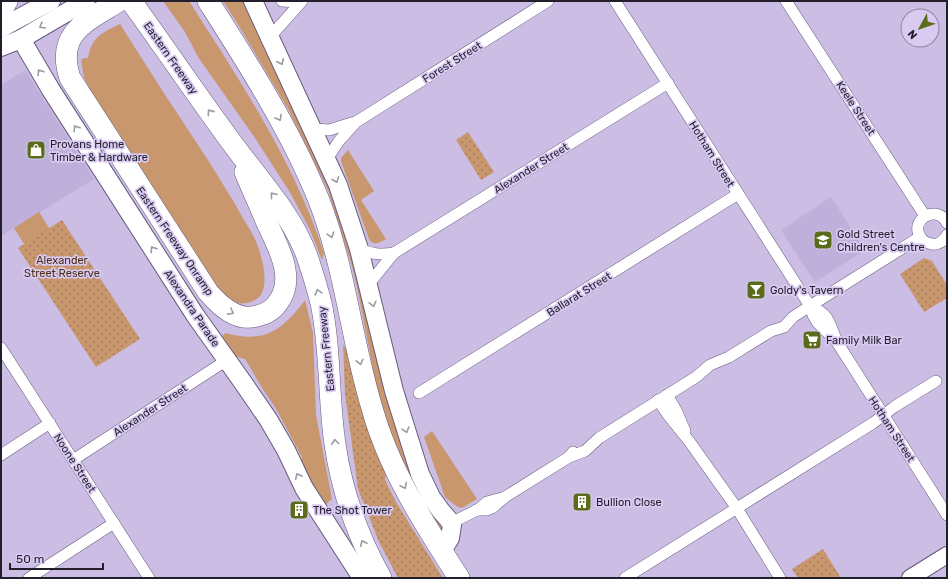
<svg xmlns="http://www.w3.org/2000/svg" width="948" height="579" font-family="Rubik,sans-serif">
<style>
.built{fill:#bfafdb}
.grass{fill:#c8976d}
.park{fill:url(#park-dots)}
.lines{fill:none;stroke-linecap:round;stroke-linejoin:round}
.street-casing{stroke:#675b7d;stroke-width:12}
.secondary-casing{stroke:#675b7d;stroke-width:18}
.primary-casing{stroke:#675b7d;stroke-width:20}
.highway-casing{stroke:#675b7d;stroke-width:22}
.street{stroke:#fff;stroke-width:11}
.secondary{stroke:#fff;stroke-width:16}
.primary{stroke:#fff;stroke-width:18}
.highway{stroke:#fff;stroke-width:21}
.oneway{stroke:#9c9aa0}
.labels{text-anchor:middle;stroke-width:3.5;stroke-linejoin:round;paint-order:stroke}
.street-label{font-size:11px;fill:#231e2c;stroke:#d8caf1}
.poi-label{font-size:11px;fill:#231e2c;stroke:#d8caf1;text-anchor:start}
.park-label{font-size:11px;fill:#4c2e11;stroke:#d8caf1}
</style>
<defs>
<pattern id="park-dots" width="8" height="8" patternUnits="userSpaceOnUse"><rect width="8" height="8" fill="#c8976d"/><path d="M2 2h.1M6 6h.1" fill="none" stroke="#a27b5a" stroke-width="1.8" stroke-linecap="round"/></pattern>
</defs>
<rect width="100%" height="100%" fill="#cbbde4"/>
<g class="built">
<path d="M 25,70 L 94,179 L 1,236 L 1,85 Z"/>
<path d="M 831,197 L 865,250 L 815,282 L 781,230 Z"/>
</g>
<g class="grass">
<path d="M 163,1 L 189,1 C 240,81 294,161 324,253 L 322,260 L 310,230 L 291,194 L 255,138 L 198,57 L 185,32 Z"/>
<path d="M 223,1 L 247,1 L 327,170 L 441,516 L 445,536 L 424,504 L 407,472 L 393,440 L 382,409 L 377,389 L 358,292 L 352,266 L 328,190 L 288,109 L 242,31 Z"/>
<path d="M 120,24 C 148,69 177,113 206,157 C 219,178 232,198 244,220 C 249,228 255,237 258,247 C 263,260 271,292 255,300 C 243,306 235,304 224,297 L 166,216 L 88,86 L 84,78 L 81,60 L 84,58 L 88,58 C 92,36 102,33 120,24 Z"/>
<path d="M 348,150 L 374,191 L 361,200 L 386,239 C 381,242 373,247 369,239 L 341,161 L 341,158 Z"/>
<path d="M 39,212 L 64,252 L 39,268 L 14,228 Z"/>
<path d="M 305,300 L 313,333 L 316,415 L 332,499 L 323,507 L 299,466 L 302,457 L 275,407 L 264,391 L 245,359 L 234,356 L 218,339 L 226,333 C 264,344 283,330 305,300 Z"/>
<path d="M 432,431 L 477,499 L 464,507 L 460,508 L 455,505 L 445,497 L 424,437 Z"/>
</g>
<g class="park">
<path d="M 468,132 L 494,172 L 481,180 L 456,140 Z"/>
<path d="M 62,220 L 140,339 L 96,367 L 18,248 Z"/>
<path d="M 924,258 L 932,261 L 947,285 L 947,298 L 924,312 L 900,274 Z"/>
<path d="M 343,345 L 348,350 L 386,473 L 385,480 L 396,502 L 443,578 L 398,578 L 379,542 L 358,489 L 345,394 Z"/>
<path d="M 823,549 L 841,578 L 798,578 L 792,569 Z"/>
</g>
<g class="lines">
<defs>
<g id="street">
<path d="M 282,1 L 300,2"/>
<path d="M 615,1 L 810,306 L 813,315 L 817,322 L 837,342"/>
<path d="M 786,1 L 925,216"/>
<path d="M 270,37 L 302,1"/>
<path d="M 313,129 L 329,130 L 355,122"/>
<path d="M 327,159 L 339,141 L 356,122 L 548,1"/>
<path d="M 947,223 C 937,203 908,220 921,238 C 923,241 927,243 932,244 C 938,245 944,241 947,235"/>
<path d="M 359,249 C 372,254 380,255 394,253"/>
<path d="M 368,285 L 394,253 L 668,83"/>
<path d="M 810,306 C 830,314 829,323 837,342 L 947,515"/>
<path d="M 1,348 L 149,578"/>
<path d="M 419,393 L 738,194"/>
<path d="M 667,395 L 676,410 L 685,431"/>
<path d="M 658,400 L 668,415 L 689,441 L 736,507 L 780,578"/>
<path d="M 1,455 L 50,423"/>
<path d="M 569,457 L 585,451 L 599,438 L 696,377 L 710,365 L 729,357 L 771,331 L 784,327 L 793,317 L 810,306 L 920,237"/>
<path d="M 73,460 L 227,360"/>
<path d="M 476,510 L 487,510 L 492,508 L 505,497 L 569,457 L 573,452"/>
<path d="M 451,523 L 479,509 L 487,502 L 502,498"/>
<path d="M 29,578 L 114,523"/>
<path d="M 625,578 L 873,423 L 894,407 L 936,381"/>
</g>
<path id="secondary" d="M 910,578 L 947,555"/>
<g id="primary">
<path d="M 253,1 L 338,185 L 359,249 L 394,391 L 420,474 L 431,497 L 441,511 L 448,519 L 452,525 L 450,538 L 442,551"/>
<path d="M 1,28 L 51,1"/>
<path d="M 21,39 L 51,90 L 195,315 L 244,384 L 268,419 L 286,450 L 304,488 L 362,578"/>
<path d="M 1,47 L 21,39 L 86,1"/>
</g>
<g id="highway">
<path d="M 119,1 C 87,21 55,33 70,78 L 208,292 C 220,306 237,322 257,316 C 267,314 274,309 279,301 C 296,277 277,245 267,223 C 260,206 252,189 245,172"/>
<path d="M 131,1 C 165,48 198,97 232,143 C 259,180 291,213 307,256 C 312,271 317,287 321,303 C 331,349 328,398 335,444 C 342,493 357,535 381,578"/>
<path d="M 208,1 C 248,64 290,129 318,198 C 345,266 351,339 372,408 C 389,470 425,525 459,578"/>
<path d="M 1,12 L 7,1"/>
</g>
</defs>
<use href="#street" class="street-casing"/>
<use href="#secondary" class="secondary-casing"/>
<use href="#primary" class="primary-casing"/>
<use href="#highway" class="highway-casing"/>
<use href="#street" class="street"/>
<use href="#secondary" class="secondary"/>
<use href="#primary" class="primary"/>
<use href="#highway" class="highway"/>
</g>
<defs><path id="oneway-chevron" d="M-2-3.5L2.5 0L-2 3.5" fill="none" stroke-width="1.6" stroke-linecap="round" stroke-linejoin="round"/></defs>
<g class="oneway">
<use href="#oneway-chevron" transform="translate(42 26) rotate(150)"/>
<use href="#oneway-chevron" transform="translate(281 62) rotate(65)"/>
<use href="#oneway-chevron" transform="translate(40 72) rotate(-122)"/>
<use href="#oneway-chevron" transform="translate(210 112) rotate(-125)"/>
<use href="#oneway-chevron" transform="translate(279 118) rotate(61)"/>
<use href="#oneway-chevron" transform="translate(76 128) rotate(-122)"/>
<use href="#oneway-chevron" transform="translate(336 180) rotate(67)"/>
<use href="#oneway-chevron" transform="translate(273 195) rotate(-128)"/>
<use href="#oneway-chevron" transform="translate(331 235) rotate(73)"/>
<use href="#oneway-chevron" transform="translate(153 249) rotate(-123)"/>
<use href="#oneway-chevron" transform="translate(318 292) rotate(-106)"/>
<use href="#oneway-chevron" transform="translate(373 304) rotate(76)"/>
<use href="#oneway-chevron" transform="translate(231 312) rotate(29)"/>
<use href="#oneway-chevron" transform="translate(360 362) rotate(77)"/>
<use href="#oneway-chevron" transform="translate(406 430) rotate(74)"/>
<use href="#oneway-chevron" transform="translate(335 442) rotate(-97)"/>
<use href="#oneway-chevron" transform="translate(298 476) rotate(-116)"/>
<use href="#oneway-chevron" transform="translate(404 486) rotate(63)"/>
<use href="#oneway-chevron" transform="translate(363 543) rotate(-115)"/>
</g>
<defs>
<symbol id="shop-square" viewBox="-11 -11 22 22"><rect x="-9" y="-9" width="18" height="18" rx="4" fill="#5a6c19" stroke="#d8caf1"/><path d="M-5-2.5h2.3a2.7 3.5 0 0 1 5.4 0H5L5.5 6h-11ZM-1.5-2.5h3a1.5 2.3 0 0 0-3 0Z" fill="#fff"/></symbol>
<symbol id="school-square" viewBox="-11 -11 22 22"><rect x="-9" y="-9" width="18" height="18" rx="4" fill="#5a6c19" stroke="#d8caf1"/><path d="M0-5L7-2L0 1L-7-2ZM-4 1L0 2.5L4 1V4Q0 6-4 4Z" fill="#fff"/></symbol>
<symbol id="bar-square" viewBox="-11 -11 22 22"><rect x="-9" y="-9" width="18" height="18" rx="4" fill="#5a6c19" stroke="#d8caf1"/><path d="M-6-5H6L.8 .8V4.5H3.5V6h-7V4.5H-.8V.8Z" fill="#fff"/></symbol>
<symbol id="supermarket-square" viewBox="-11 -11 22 22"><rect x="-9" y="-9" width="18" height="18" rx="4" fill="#5a6c19" stroke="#d8caf1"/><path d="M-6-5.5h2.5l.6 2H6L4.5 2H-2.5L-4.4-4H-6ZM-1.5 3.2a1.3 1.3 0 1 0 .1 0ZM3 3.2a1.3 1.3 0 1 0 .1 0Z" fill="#fff"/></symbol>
<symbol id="building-square" viewBox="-11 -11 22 22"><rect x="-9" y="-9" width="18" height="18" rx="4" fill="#5a6c19" stroke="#d8caf1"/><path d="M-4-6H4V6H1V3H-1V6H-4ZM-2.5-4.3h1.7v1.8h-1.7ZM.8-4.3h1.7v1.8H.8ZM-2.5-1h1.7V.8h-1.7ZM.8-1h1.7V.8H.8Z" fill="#fff"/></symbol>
</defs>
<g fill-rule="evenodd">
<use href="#shop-square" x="25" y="139" width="22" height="22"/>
<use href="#school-square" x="812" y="229" width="22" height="22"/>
<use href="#bar-square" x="745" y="279" width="22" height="22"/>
<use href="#supermarket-square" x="801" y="329" width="22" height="22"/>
<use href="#building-square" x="571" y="491" width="22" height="22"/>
<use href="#building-square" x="288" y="499" width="22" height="22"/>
</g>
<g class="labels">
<g class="street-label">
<text transform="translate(171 58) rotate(55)" y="4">Eastern Freeway</text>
<text transform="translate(452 62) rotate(-32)" y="4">Forest Street</text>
<text transform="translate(856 108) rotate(57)" y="4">Keele Street</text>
<text transform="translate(712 154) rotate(58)" y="4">Hotham Street</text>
<text transform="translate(531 168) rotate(-32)" y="4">Alexander Street</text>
<text transform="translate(175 241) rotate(56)" y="4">Eastern Freeway Onramp</text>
<text transform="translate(579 294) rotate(-32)" y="4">Ballarat Street</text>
<text transform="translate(192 308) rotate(56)" y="4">Alexandra Parade</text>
<text transform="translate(326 349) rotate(-96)" y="4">Eastern Freeway</text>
<text transform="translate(150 410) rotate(-33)" y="4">Alexander Street</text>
<text transform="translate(892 429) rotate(57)" y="4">Hotham Street</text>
<text transform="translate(75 463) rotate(57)" y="4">Noone Street</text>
</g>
<g class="poi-label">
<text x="50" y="148">Provans Home<tspan x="50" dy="13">Timber &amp; Hardware</tspan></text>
<text x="837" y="238">Gold Street<tspan x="837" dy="13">Children's Centre</tspan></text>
<text x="770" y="294">Goldy's Tavern</text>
<text x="826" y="344">Family Milk Bar</text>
<text x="596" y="506">Bullion Close</text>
<text x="313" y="514">The Shot Tower</text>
</g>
<g class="park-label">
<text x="62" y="264">Alexander<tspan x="62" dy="13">Street Reserve</tspan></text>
</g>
</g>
<rect width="948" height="579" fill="none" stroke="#231e2c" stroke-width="4"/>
<g transform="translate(920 28) rotate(230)"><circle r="19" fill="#d8caf1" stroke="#9085a2"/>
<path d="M0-3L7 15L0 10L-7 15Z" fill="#5a6c19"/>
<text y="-6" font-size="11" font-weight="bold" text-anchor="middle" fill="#231e2c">N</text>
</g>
<path d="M10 563v6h93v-6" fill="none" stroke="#231e2c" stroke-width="2"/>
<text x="16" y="563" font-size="12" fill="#231e2c" stroke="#d8caf1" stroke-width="3" paint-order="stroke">50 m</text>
</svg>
